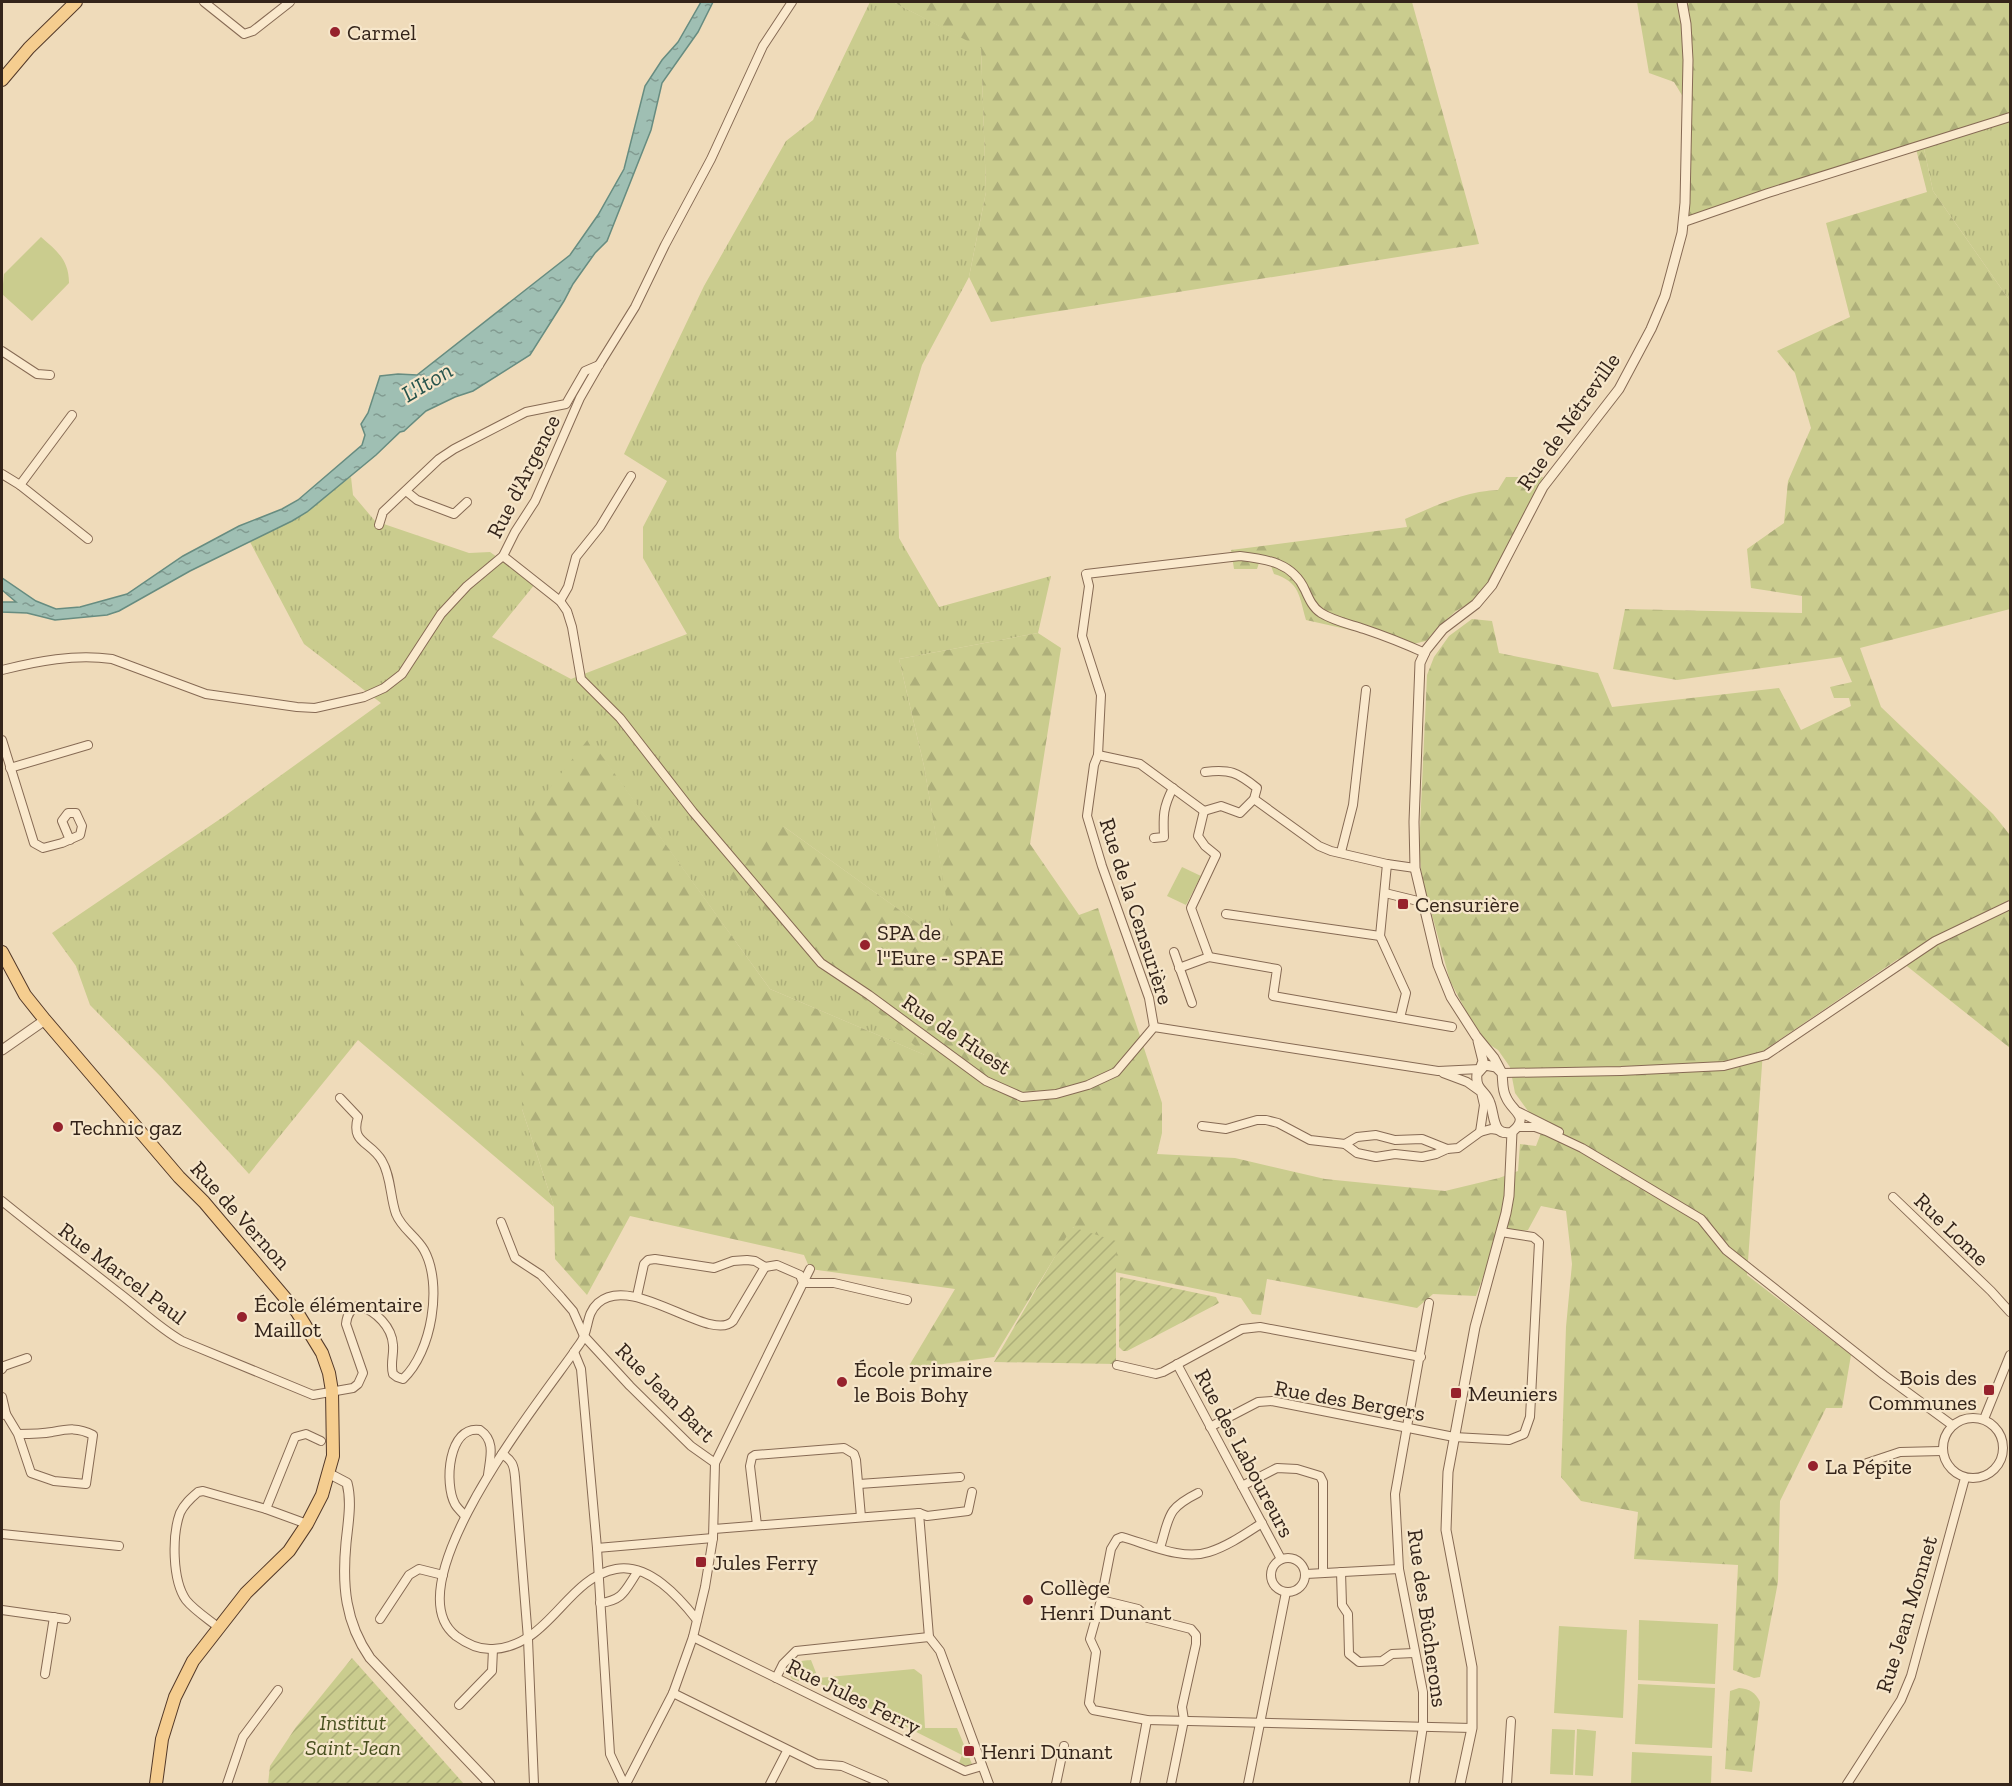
<svg xmlns="http://www.w3.org/2000/svg" width="2012" height="1786" font-family="'Zilla Slab',serif">
<style>
.grass{fill:url(#grass-tufts)}
.forest{fill:url(#forest-firs)}
.park{fill:#cacc8e}
.garden{fill:url(#garden-furrows)}
.water{fill:url(#water-ripples);stroke:#678c80;stroke-width:1.5}
.lines{fill:none;stroke-linecap:round;stroke-linejoin:round}
.minor-casing{stroke:#866a54;stroke-width:10}
.tertiary-casing{stroke:#866a54;stroke-width:11}
.primary-casing{stroke:#533929;stroke-width:14}
.minor{stroke:#fae9cd;stroke-width:8}
.tertiary{stroke:#fae9cd;stroke-width:9}
.primary{stroke:#f5cd8f;stroke-width:12}
.poi-dot{fill:#96222d;stroke:#f6e6ca;stroke-width:2}
.labels{text-anchor:middle;stroke-width:4.5;stroke-linejoin:round;paint-order:stroke}
.poi-label{font-size:22px;fill:#34241a;stroke:#f6e6ca;text-anchor:start}
.street-label{font-size:22px;fill:#34241a;stroke:#f6e6ca}
.park-label{font-size:22px;font-style:italic;fill:#495120;stroke:#f6e6ca}
.water-label{font-size:24px;font-style:italic;fill:#28554e;stroke:#f6e6ca}
</style>
<defs>
<pattern id="grass-tufts" width="24" height="20" patternUnits="userSpaceOnUse" patternTransform="scale(1.5)"><rect width="24" height="20" fill="#cacc8e"/><path d="M3 7l-1-3M5 7V3M7 7l1-3M15 17l-1-3M17 17v-4M19 17l1-3" fill="none" stroke="#aeaf7a"/></pattern>
<pattern id="forest-firs" width="22" height="20" patternUnits="userSpaceOnUse" patternTransform="scale(1.5)"><rect width="22" height="20" fill="#cacc8e"/><path d="M5 1l3.5 6h-7zM16 11l3.5 6h-7z" fill="#aeaf7a"/></pattern>
<pattern id="garden-furrows" width="10" height="10" patternUnits="userSpaceOnUse" patternTransform="scale(1.5)"><rect width="10" height="10" fill="#cacc8e"/><path d="M-1 1l2-2M0 10L10 0M9 11l2-2" fill="none" stroke="#aeaf7a"/></pattern>
<pattern id="water-ripples" width="26" height="14" patternUnits="userSpaceOnUse" patternTransform="scale(1.5)"><rect width="26" height="14" fill="#9fbfb3"/><path d="M2 4q2-2 4 0t4 0M15 11q2-2 4 0t4 0" fill="none" stroke="#829b91"/></pattern>
</defs>
<rect width="100%" height="100%" fill="#efdbba"/>
<g class="grass">
<path d="M 870,2 L 893,2 L 981,47 L 986,192 L 969,277 L 922,365 L 896,453 L 899,538 L 939,607 L 1051,576 L 1038,633 L 899,659 L 924,766 L 956,951 L 783,826 L 927,1056 L 770,989 L 589,739 L 522,1109 L 554,1207 L 358,1040 L 249,1174 L 162,1078 L 90,1005 L 76,966 L 52,933 L 226,815 L 381,703 L 304,644 L 250,542 L 351,477 L 353,495 L 375,521 L 469,553 L 490,552 L 535,584 L 492,637 L 571,679 L 687,634 L 643,558 L 643,527 L 667,481 L 624,454 L 704,286 L 786,141 L 813,120 Z"/>
<path d="M 2010,114 L 2010,301 L 1933,191 L 1923,144 Z"/>
</g>
<g class="forest">
<path d="M 893,2 L 1412,2 L 1479,244 L 991,322 L 969,277 L 986,192 L 981,48 Z"/>
<path d="M 1637,2 L 2010,2 L 2010,114 L 1923,144 L 1933,191 L 2010,301 L 2010,609 L 1860,648 L 1881,707 L 1993,814 L 2010,835 L 2010,1048 L 1898,959 L 1763,1051 L 1747,1275 L 1851,1355 L 1842,1408 L 1826,1408 L 1780,1501 L 1778,1582 L 1760,1677 L 1754,1678 L 1733,1670 L 1738,1565 L 1634,1559 L 1638,1512 L 1581,1501 L 1561,1477 L 1566,1327 L 1572,1264 L 1566,1211 L 1541,1206 L 1528,1230 L 1509,1233 L 1500,1231 L 1476,1296 L 1433,1294 L 1417,1308 L 1267,1279 L 1261,1315 L 1252,1314 L 1241,1298 L 1115,1272 L 1073,1227 L 994,1357 L 907,1369 L 955,1289 L 810,1269 L 804,1255 L 630,1216 L 587,1295 L 555,1259 L 554,1207 L 522,1109 L 519,827 L 589,738 L 770,989 L 925,1055 L 722,870 L 783,826 L 955,950 L 924,766 L 899,659 L 1038,633 L 1061,648 L 1030,844 L 1079,915 L 1098,908 L 1162,1103 L 1162,1133 L 1157,1154 L 1235,1158 L 1325,1179 L 1445,1191 L 1499,1178 L 1518,1171 L 1520,1144 L 1536,1146 L 1546,1120 L 1531,1115 L 1515,1093 L 1510,1067 L 1498,1050 L 1487,1043 L 1466,1011 L 1450,981 L 1422,878 L 1419,850 L 1427,675 L 1434,657 L 1449,636 L 1472,619 L 1492,621 L 1499,653 L 1598,673 L 1612,707 L 1779,688 L 1801,730 L 1851,706 L 1849,698 L 1834,698 L 1830,687 L 1852,682 L 1841,657 L 1677,680 L 1613,669 L 1625,609 L 1802,613 L 1802,596 L 1751,588 L 1747,549 L 1784,523 L 1788,481 L 1811,428 L 1795,373 L 1777,351 L 1850,317 L 1826,223 L 1927,192 L 1915,145 L 1687,218 L 1689,107 L 1674,82 L 1649,73 Z"/>
<path d="M 1506,477 L 1543,477 L 1488,585 L 1478,598 L 1456,611 L 1437,628 L 1426,641 L 1413,644 L 1306,620 C 1299,596 1300,582 1274,574 L 1271,566 L 1259,563 L 1257,569 L 1234,569 L 1231,550 L 1407,527 L 1405,519 C 1435,506 1465,491 1498,490 Z"/>
<path d="M 1739,1688 C 1750,1689 1755,1692 1760,1702 L 1752,1772 L 1725,1769 L 1730,1691 Z"/>
</g>
<g class="park">
<path d="M 41,237 C 57,251 69,260 69,283 L 32,321 L 2,294 L 4,274 Z"/>
<path d="M 1182,867 L 1201,876 L 1186,905 L 1167,896 Z"/>
<path d="M 1639,1620 L 1718,1624 L 1715,1684 L 1638,1680 Z"/>
<path d="M 1559,1626 L 1627,1630 L 1623,1718 L 1554,1713 Z"/>
<path d="M 811,1660 L 818,1678 L 914,1669 L 922,1675 L 925,1728 L 957,1728 L 972,1764 L 966,1766 L 959,1763 L 962,1755 L 803,1675 L 799,1681 L 792,1679 L 788,1673 C 793,1661 800,1661 811,1660 Z"/>
<path d="M 1638,1684 L 1715,1688 L 1712,1748 L 1635,1744 Z"/>
<path d="M 1552,1729 L 1575,1730 L 1573,1775 L 1550,1774 Z"/>
<path d="M 1577,1729 L 1596,1731 L 1593,1776 L 1575,1775 Z"/>
<path d="M 1632,1752 L 1712,1756 L 1711,1784 L 1631,1784 Z"/>
</g>
<g class="garden">
<path d="M 1072,1227 L 1116,1241 L 1116,1364 L 994,1362 Z"/>
<path d="M 1120,1277 L 1216,1297 L 1219,1303 L 1127,1351 L 1123,1351 L 1119,1347 Z"/>
<path d="M 352,1658 L 464,1784 L 268,1784 L 270,1766 L 296,1727 Z"/>
</g>
<path class="water" d="M 701,2 L 713,2 L 698,32 L 662,83 L 651,130 L 607,241 L 595,253 L 573,284 L 564,301 L 530,355 L 473,391 L 455,397 L 426,411 L 404,431 L 400,432 L 376,455 L 307,512 L 292,521 L 190,571 L 119,611 L 107,615 L 55,620 L 27,613 L 2,612 L 2,602 L 16,602 L 2,590 L 2,578 L 36,601 L 56,609 L 80,607 L 127,594 L 183,556 L 239,526 L 282,509 L 298,500 L 362,445 L 365,435 L 361,424 L 368,413 L 380,376 L 398,374 L 417,375 L 570,255 L 598,215 L 624,169 L 645,86 L 662,60 L 678,42 Z"/>
<g class="lines">
<defs>
<g id="minor">
<path d="M 204,2 L 244,34 L 253,31 L 290,2"/>
<path d="M 1684,222 L 1768,193 L 2010,117"/>
<path d="M 2,351 L 37,374 L 50,375"/>
<path d="M 2,474 L 20,485 L 72,415"/>
<path d="M 20,485 L 88,539"/>
<path d="M 406,491 L 417,500 L 454,514 L 467,502"/>
<path d="M 379,525 L 383,512 L 439,459 L 454,449 L 526,412 L 566,404 L 585,371 L 599,365"/>
<path d="M 503,556 L 560,601 L 567,611 L 572,627 L 581,679 L 620,718 L 693,812 L 821,963 L 869,995 L 986,1081 L 1022,1097 L 1056,1094 L 1088,1085 L 1116,1072 L 1154,1027 L 1438,1071 L 1480,1069"/>
<path d="M 560,601 L 568,587 L 576,557 L 600,527 L 631,476"/>
<path d="M 2,670 C 38,661 74,654 112,659 L 206,694 L 297,707 L 315,708 L 364,697 L 384,688 L 402,674 L 441,614 L 467,586 L 503,556 L 515,532 L 535,501 L 580,398 L 599,365 L 635,307 L 665,245 L 711,159 L 763,46 L 792,2"/>
<path d="M 2,740 L 34,843 L 43,848 L 62,843 L 80,835 L 82,826 L 76,813 L 68,813 L 62,821 L 70,840"/>
<path d="M 1098,755 L 1140,764 L 1204,811"/>
<path d="M 10,768 L 88,745"/>
<path d="M 1254,799 L 1319,846 L 1331,851 L 1387,864"/>
<path d="M 1204,811 L 1198,836 L 1205,846 L 1216,855 L 1191,908 L 1209,957"/>
<path d="M 1204,811 L 1221,806 L 1240,813 L 1254,799 L 1257,788 C 1237,772 1230,769 1205,772"/>
<path d="M 1154,838 L 1164,837 C 1163,816 1163,807 1173,788"/>
<path d="M 1341,852 L 1353,805 L 1366,690"/>
<path d="M 1385,893 L 1422,902"/>
<path d="M 1226,914 L 1380,936"/>
<path d="M 1174,952 L 1192,1003"/>
<path d="M 1209,957 L 1277,969 L 1273,996 L 1452,1027"/>
<path d="M 1179,968 L 1209,957"/>
<path d="M 1400,1018 L 1406,993 L 1380,936 L 1387,864 L 1415,868"/>
<path d="M 1154,1027 L 1149,998 L 1102,866 L 1087,816 L 1094,765 L 1098,755 L 1101,695 L 1082,636 L 1089,586 L 1086,574 L 1240,556 C 1267,559 1293,563 1305,590 C 1309,599 1313,608 1321,613 C 1334,621 1349,624 1364,629 C 1385,636 1405,644 1425,653"/>
<path d="M 1443,1073 L 1467,1082 L 1481,1092 L 1484,1105 L 1480,1132"/>
<path d="M 1502,1073 L 1621,1071 L 1724,1066 L 1766,1055 L 1935,941 L 2010,905"/>
<path d="M 1519,1112 L 1559,1132"/>
<path d="M 1202,1126 L 1226,1129 L 1257,1120 L 1266,1120 L 1278,1123 L 1310,1140 L 1345,1144 L 1357,1153 L 1376,1157 L 1395,1154 L 1422,1157 L 1436,1154 L 1447,1149 L 1458,1148 L 1480,1132 L 1491,1129 L 1498,1130"/>
<path d="M 1519,1127 L 1535,1127 L 1546,1131 L 1582,1148 L 1701,1219 L 1726,1250 L 1884,1375 L 1952,1425"/>
<path d="M 1345,1144 L 1357,1137 L 1376,1135 L 1395,1140 L 1422,1139 L 1447,1149"/>
<path d="M 1893,1197 L 1991,1291 L 2010,1312"/>
<path d="M 2,1201 C 40,1232 80,1262 119,1293 C 140,1309 159,1328 182,1341 L 313,1395 L 353,1388 L 358,1384 L 363,1373 L 346,1324 C 347,1315 350,1308 359,1306 C 376,1311 392,1327 393,1345 C 394,1355 390,1364 393,1374 L 397,1377 L 403,1379 C 432,1352 443,1284 424,1250 C 416,1236 402,1229 396,1214 C 390,1197 391,1176 382,1161 C 371,1141 350,1144 358,1117 L 340,1098"/>
<path d="M 501,1222 L 515,1258 L 541,1275 L 561,1297 L 573,1311 L 584,1336 L 630,1386 L 691,1446 L 715,1463"/>
<path d="M 810,1269 L 803,1283 L 834,1283 L 907,1300"/>
<path d="M 637,1296 L 644,1264 L 648,1260 L 655,1259 L 714,1268 L 733,1261 L 747,1260 L 755,1261 L 765,1267"/>
<path d="M 574,1352 L 581,1369 L 597,1548 L 610,1754 L 624,1784"/>
<path d="M 1177,1364 L 1281,1559"/>
<path d="M 1117,1365 L 1156,1374 L 1163,1372 L 1242,1329 L 1260,1327 L 1421,1357"/>
<path d="M 2,1369 L 4,1366 L 27,1358"/>
<path d="M 2,1397 L 6,1414"/>
<path d="M 2,1415 L 6,1414 L 18,1434 L 31,1473 L 54,1481 L 86,1484 L 93,1435 C 78,1427 68,1429 52,1432 C 41,1434 29,1434 18,1434"/>
<circle cx="1973" cy="1448" r="30"/>
<path d="M 1984,1419 L 2010,1355"/>
<path d="M 1210,1427 L 1258,1402 L 1272,1401 L 1454,1437 L 1509,1440 L 1524,1434 L 1530,1417 L 1539,1242 L 1533,1237 L 1501,1232"/>
<path d="M 502,1454 C 512,1460 514,1465 515,1477 L 528,1639 L 534,1784"/>
<path d="M 1867,1463 L 1900,1452 L 1942,1451"/>
<path d="M 859,1484 L 960,1477"/>
<path d="M 1242,1486 L 1277,1468 L 1297,1469 L 1320,1476 L 1323,1482 L 1323,1573"/>
<path d="M 919,1513 L 929,1637 L 940,1651 L 989,1784"/>
<path d="M 465,1516 C 462,1512 457,1508 455,1504 C 444,1484 448,1425 480,1430 C 496,1441 490,1458 488,1475"/>
<path d="M 1262,1523 C 1245,1534 1228,1546 1209,1552 C 1182,1561 1148,1544 1122,1537 L 1117,1539 L 1111,1549 L 1101,1600 L 1090,1639 L 1096,1652 L 1089,1703 L 1093,1710 L 1147,1720 L 1472,1728"/>
<path d="M 307,1524 L 266,1509 L 295,1437 L 306,1434 L 321,1441"/>
<path d="M 757,1525 L 750,1466 L 752,1457 L 755,1455 L 844,1448 L 854,1454 L 856,1460 L 861,1517"/>
<path d="M 714,1529 L 919,1513 L 927,1516 L 968,1511 L 972,1492"/>
<path d="M 2,1534 L 119,1546"/>
<path d="M 597,1548 L 713,1538"/>
<path d="M 1160,1548 C 1170,1516 1166,1509 1198,1493"/>
<circle cx="1288" cy="1575" r="17"/>
<path d="M 1341,1572 L 1342,1605 L 1348,1614 L 1349,1654 L 1359,1662 L 1382,1661 L 1392,1654 L 1414,1653"/>
<path d="M 1306,1574 L 1399,1569"/>
<path d="M 1101,1600 L 1138,1609 L 1148,1618 L 1191,1629 L 1196,1635 L 1196,1644 L 1182,1707 L 1184,1720 L 1171,1784"/>
<path d="M 600,1603 C 624,1600 625,1590 638,1571"/>
<path d="M 2,1610 L 66,1619"/>
<path d="M 380,1619 L 409,1575 L 419,1569 L 443,1575"/>
<path d="M 697,1620 C 679,1597 649,1563 616,1569 C 566,1578 550,1646 493,1649 C 480,1650 467,1644 456,1636 C 391,1586 541,1399 574,1352 C 577,1347 582,1342 584,1336 C 589,1324 587,1313 598,1303 C 632,1272 711,1344 733,1321 L 765,1267"/>
<path d="M 218,1627 C 208,1619 194,1610 186,1600 C 172,1580 172,1535 180,1513 C 184,1504 191,1498 198,1492 L 203,1491 L 266,1509"/>
<path d="M 693,1637 L 965,1771 L 982,1766"/>
<path d="M 45,1674 L 54,1617"/>
<path d="M 776,1678 L 783,1664 L 796,1651 L 929,1637"/>
<path d="M 673,1693 L 817,1764 L 842,1766 L 884,1784"/>
<path d="M 459,1705 L 492,1671 L 493,1649"/>
<path d="M 227,1784 L 243,1737 L 278,1690"/>
<path d="M 626,1784 L 673,1693 L 693,1637 L 705,1587 L 713,1538 L 715,1463 L 803,1283 L 800,1275 L 777,1265 L 765,1267"/>
<path d="M 770,1784 L 787,1751"/>
<path d="M 1056,1784 L 1064,1746"/>
<path d="M 1135,1784 L 1147,1720"/>
<path d="M 1248,1784 L 1286,1592"/>
<path d="M 1414,1784 L 1423,1726 L 1423,1692 L 1399,1569 L 1395,1494 L 1429,1303"/>
<path d="M 1507,1784 L 1511,1721"/>
<path d="M 1847,1784 L 1901,1700 L 1911,1676 L 1965,1478"/>
</g>
<g id="tertiary">
<path d="M 1478,1041 L 1483,1061 L 1480,1069"/>
<path d="M 2,1050 L 45,1020"/>
<path d="M 1502,1073 L 1494,1058 L 1476,1036 L 1451,997 L 1438,965 L 1415,868 L 1414,822 L 1420,663 L 1426,650 L 1443,629 L 1476,604 L 1492,585 L 1543,487 L 1619,389 L 1651,329 L 1665,296 L 1682,233 L 1685,203 L 1688,60 L 1686,24 L 1682,2"/>
<path d="M 328,1473 L 347,1483 C 352,1502 348,1523 346,1543 C 342,1585 345,1622 370,1658 L 490,1784"/>
<path d="M 1460,1784 L 1472,1728 L 1472,1667 L 1446,1530 L 1448,1472 L 1475,1327 L 1506,1213 L 1509,1196 L 1512,1132 C 1531,1116 1512,1112 1506,1097 C 1502,1090 1503,1081 1502,1073 L 1496,1067 L 1485,1065 L 1477,1074 C 1475,1091 1486,1090 1490,1103 C 1495,1116 1492,1137 1512,1132"/>
</g>
<g id="primary">
<path d="M 2,80 L 29,48 L 76,2"/>
<path d="M 2,952 L 25,995 L 45,1020 L 179,1177 L 204,1202 L 297,1312 L 322,1353 L 329,1373 L 332,1391 L 333,1456 L 322,1495 L 307,1524 L 289,1551 L 246,1593 L 193,1661 L 175,1697 L 162,1739 L 156,1784"/>
</g>
</defs>
<use href="#minor" class="minor-casing"/>
<use href="#tertiary" class="tertiary-casing"/>
<use href="#primary" class="primary-casing"/>
<use href="#minor" class="minor"/>
<use href="#tertiary" class="tertiary"/>
<use href="#primary" class="primary"/>
</g>
<g class="poi-dot">
<circle cx="335" cy="32" r="6"/>
<rect x="1397" y="898" width="12" height="12" rx="3"/>
<circle cx="865" cy="945" r="6"/>
<circle cx="58" cy="1127" r="6"/>
<circle cx="242" cy="1317" r="6"/>
<circle cx="842" cy="1382" r="6"/>
<rect x="1983" y="1384" width="12" height="12" rx="3"/>
<rect x="1450" y="1387" width="12" height="12" rx="3"/>
<circle cx="1813" cy="1466" r="6"/>
<rect x="695" y="1556" width="12" height="12" rx="3"/>
<circle cx="1028" cy="1600" r="6"/>
<rect x="963" y="1745" width="12" height="12" rx="3"/>
</g>
<g class="labels">
<g class="poi-label">
<text x="347" y="40">Carmel</text>
<text x="1415" y="912">Censurière</text>
<text x="877" y="940">SPA de<tspan x="877" dy="25">l"Eure - SPAE</tspan></text>
<text x="70" y="1135">Technic gaz</text>
<text x="254" y="1312">École élémentaire<tspan x="254" dy="25">Maillot</tspan></text>
<text x="854" y="1377">École primaire<tspan x="854" dy="25">le Bois Bohy</tspan></text>
<text x="1977" y="1385" text-anchor="end">Bois des<tspan x="1977" dy="25">Communes</tspan></text>
<text x="1468" y="1401">Meuniers</text>
<text x="1825" y="1474">La Pépite</text>
<text x="713" y="1570">Jules Ferry</text>
<text x="1040" y="1595">Collège<tspan x="1040" dy="25">Henri Dunant</tspan></text>
<text x="981" y="1759">Henri Dunant</text>
</g>
<g class="street-label">
<text transform="translate(1568 421) rotate(-55)" y="8">Rue de Nétreville</text>
<text transform="translate(523 476) rotate(-63)" y="8">Rue d'Argence</text>
<text transform="translate(1137 911) rotate(72)" y="8">Rue de la Censurière</text>
<text transform="translate(957 1034) rotate(34)" y="8">Rue de Huest</text>
<text transform="translate(241 1215) rotate(48)" y="8">Rue de Vernon</text>
<text transform="translate(1952 1229) rotate(44)" y="8">Rue Lome</text>
<text transform="translate(123 1273) rotate(37)" y="8">Rue Marcel Paul</text>
<text transform="translate(666 1392) rotate(45)" y="8">Rue Jean Bart</text>
<text transform="translate(1350 1400) rotate(10)" y="8">Rue des Bergers</text>
<text transform="translate(1245 1453) rotate(62)" y="8">Rue des Laboureurs</text>
<text transform="translate(1906 1614) rotate(-73)" y="8">Rue Jean Monnet</text>
<text transform="translate(1428 1618) rotate(82)" y="8">Rue des Bûcherons</text>
<text transform="translate(854 1696) rotate(26)" y="8">Rue Jules Ferry</text>
</g>
<g class="park-label">
<text x="353" y="1730">Institut<tspan x="353" dy="25">Saint-Jean</tspan></text>
</g>
<g class="water-label">
<text transform="translate(427 382) rotate(-31)" y="8">L'Iton</text>
</g>
</g>
<rect width="2012" height="1786" fill="none" stroke="#34241a" stroke-width="6"/>
</svg>
